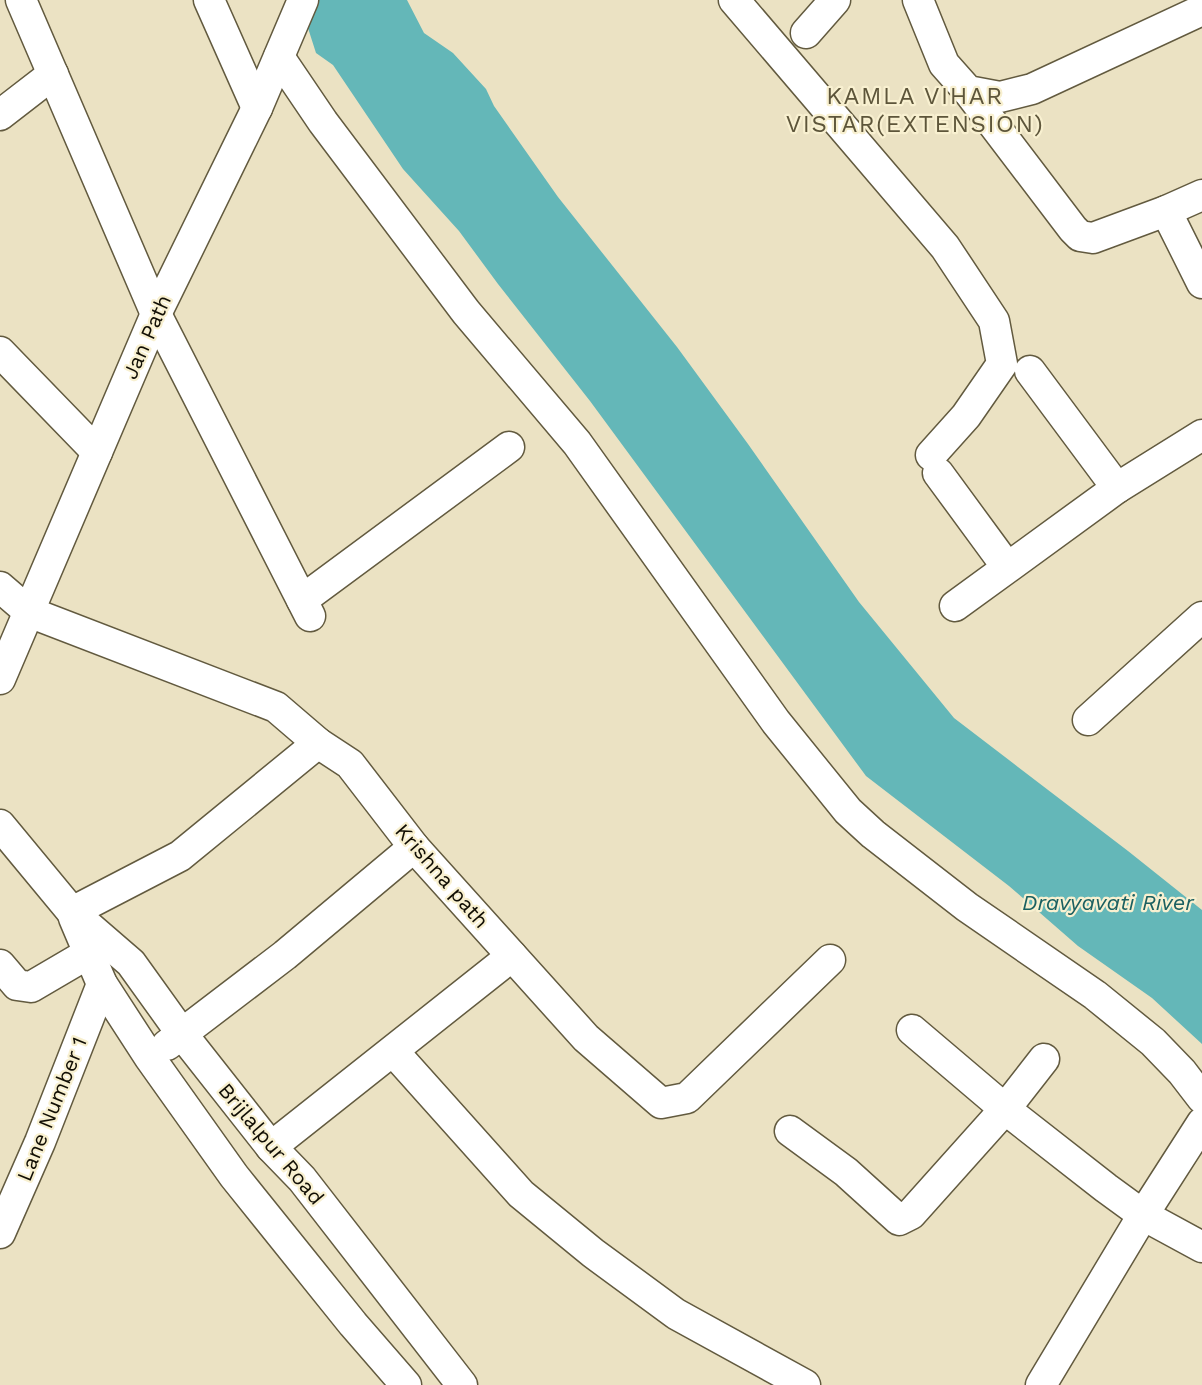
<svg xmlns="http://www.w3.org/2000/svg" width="1202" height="1385" font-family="'Work Sans',sans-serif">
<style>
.water{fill:#64b7b8}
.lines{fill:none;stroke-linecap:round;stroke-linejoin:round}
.minor-casing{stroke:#625a3f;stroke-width:33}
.minor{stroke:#fff;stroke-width:30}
.labels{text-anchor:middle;stroke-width:4.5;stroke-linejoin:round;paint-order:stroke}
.street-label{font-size:21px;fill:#110e04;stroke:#f8f0d0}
.water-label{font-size:22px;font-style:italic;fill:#1b6061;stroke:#f8f0d0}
.quarter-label{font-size:24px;letter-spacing:1.5px;fill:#5d553a;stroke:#f8f0d0}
</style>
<rect width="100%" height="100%" fill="#ebe2c3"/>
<path class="water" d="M 299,0 L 407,0 L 424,33 L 453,53 L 486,89 L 494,106 L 558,197 L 677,347 L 748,444 L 859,602 L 954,718 L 1128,851 L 1202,910 L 1202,1044 L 1152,998 L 1078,946 L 1009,886 L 866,776 L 590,401 L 498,284 L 459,231 L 403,169 L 333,65 L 316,53 Z"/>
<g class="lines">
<defs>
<g id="minor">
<path d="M 21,0 L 156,314 L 310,616"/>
<path d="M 209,0 L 257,108"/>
<path d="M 734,0 L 945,247 L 994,321 L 1002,364 L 966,416 L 931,455"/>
<path d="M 918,0 L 944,64 L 968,91 L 1000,97 L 1032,89 L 1202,10"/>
<path d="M 806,33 L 835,0"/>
<path d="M 279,57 L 323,122 L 466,312 L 577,443 L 776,722 L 848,811 L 873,834 L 967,907 L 1095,995 L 1153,1042 L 1182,1072 L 1202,1098"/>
<path d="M 968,91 L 1073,229 L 1080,236 L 1093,238 L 1166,211 L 1202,195"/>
<path d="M 0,115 L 53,74"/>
<path d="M 1166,211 L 1202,283"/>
<path d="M 0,352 L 97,452"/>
<path d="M 1030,371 L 1117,488"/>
<path d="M 938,473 L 1007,567"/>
<path d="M 0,587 L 29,612 L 276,707 L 318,743 L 350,764 L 414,847 L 586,1038 L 661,1103 L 687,1098 L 830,960"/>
<path d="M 302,600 L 509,447"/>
<path d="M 955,606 L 1117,488 L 1202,435"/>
<path d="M 0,679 L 156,314 L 257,108 L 303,0"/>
<path d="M 1088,720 L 1202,617"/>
<path d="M 0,825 L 72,912 L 131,963 L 182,1034 L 271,1147 L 302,1179 L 462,1385"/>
<path d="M 72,912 L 180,856 L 318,743"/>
<path d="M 74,918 L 102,984 L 150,1058 L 234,1176 L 353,1324 L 406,1385"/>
<path d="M 0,965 L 17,985 L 31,987 L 89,953"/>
<path d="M 912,1030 L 1005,1109 L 1106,1188 L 1143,1215 L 1202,1247"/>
<path d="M 167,1045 L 285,955 L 414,847"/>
<path d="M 393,1051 L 521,1194 L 593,1253 L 676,1314 L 805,1385"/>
<path d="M 790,1131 L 846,1172 L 899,1220 L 911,1214 L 1005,1109 L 1044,1059"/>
<path d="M 271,1147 L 512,956"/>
<path d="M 0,1233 L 40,1142 L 102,984"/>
<path d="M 1041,1385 L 1143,1215 L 1202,1123"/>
</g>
</defs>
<use href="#minor" class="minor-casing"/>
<use href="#minor" class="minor"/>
</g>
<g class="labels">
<g class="street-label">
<text transform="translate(147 337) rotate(-66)" y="7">Jan Path</text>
<text transform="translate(442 876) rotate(49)" y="7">Krishna path</text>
<text transform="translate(52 1109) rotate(-68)" y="7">Lane Number 1</text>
<text transform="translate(271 1144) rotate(50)" y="7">Brijlalpur Road</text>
</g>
<g class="water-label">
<text x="1108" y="910">Dravyavati River</text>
</g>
<g class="quarter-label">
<text x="915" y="104">KAMLA VIHAR<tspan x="915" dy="28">VISTAR(EXTENSION)</tspan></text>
</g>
</g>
</svg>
